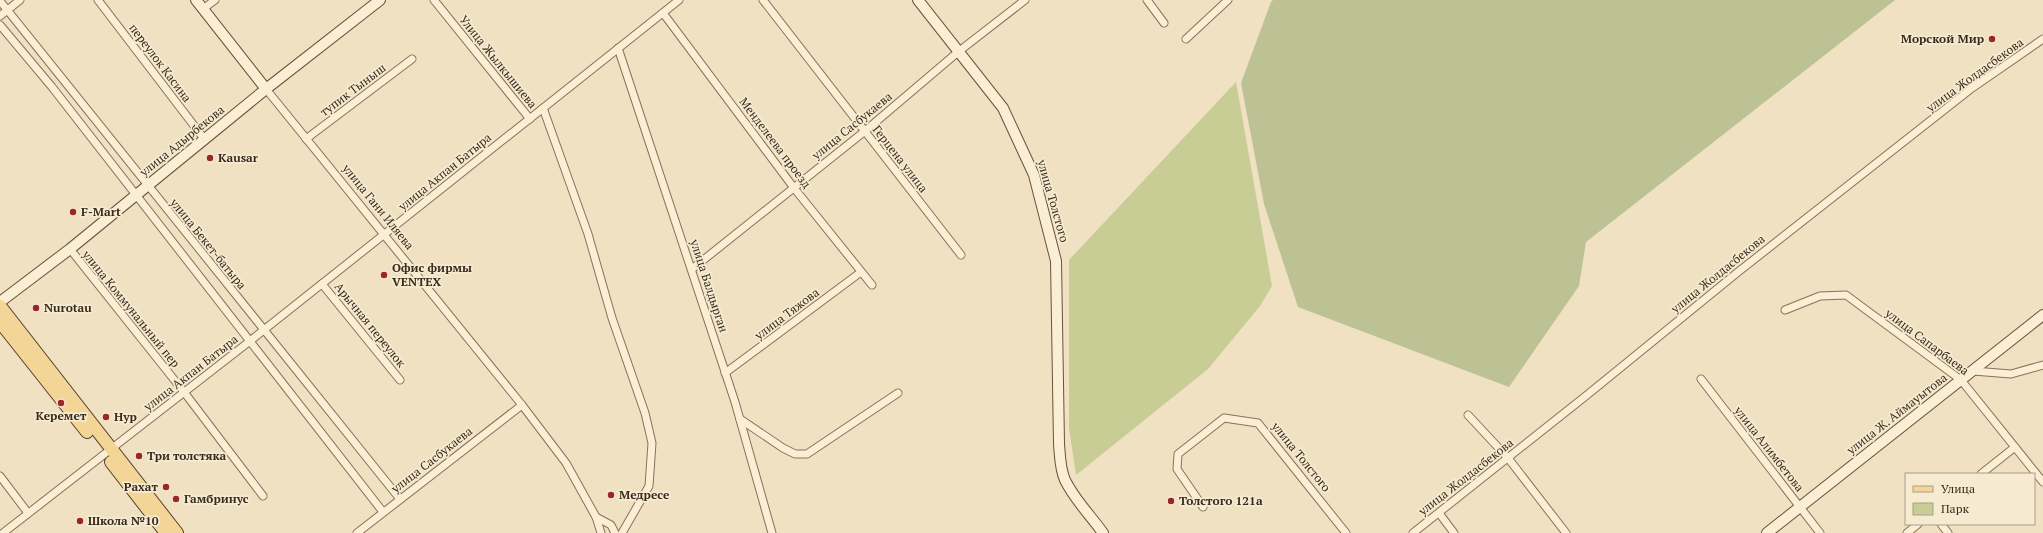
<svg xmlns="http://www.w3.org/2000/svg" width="2043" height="533" font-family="'PT Serif',serif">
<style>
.green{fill:#c7cd95}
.cemetery{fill:#bdc294}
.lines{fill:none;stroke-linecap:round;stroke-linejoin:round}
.street-casing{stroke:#897158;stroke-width:9}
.secondary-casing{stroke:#6a523b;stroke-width:12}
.primary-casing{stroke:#563f2c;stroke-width:14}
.street{stroke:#faeed4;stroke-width:7}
.secondary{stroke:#faeed4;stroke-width:10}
.primary{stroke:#f3d697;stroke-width:12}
.poi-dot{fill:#992729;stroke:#f6ebd1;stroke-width:1.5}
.labels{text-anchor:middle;stroke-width:3.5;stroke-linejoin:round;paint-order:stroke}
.poi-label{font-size:12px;font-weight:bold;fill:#382a1d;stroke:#f6ebd1;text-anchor:start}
.street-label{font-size:12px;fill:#382a1d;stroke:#f6ebd1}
</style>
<rect width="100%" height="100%" fill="#efe1c1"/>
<path class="green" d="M 1236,82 L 1272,286 L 1260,306 L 1208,369 L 1076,475 L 1069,428 L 1069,260 Z"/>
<path class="cemetery" d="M 1273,0 L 1895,0 L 1586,242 L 1579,286 L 1509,387 L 1298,307 L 1264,204 L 1241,83 L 1271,2 Z"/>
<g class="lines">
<defs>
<g id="street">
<path d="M 98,0 L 205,140"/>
<path d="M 434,0 L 530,119"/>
<path d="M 763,0 L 961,255"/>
<path d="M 1147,0 L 1164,23"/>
<path d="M 0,1 L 400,499"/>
<path d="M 203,9 L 215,0"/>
<path d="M 663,13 L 794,188 L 872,285"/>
<path d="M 0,16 L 20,0"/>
<path d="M 0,25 L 52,87 L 383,512"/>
<path d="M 1186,39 L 1228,0"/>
<path d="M 618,48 L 735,402 L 772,533"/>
<path d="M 266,89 L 522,405 L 566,463 L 596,517 L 601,533"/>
<path d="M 543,108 L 588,234 L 612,318 L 645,413 L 652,443 L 649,486 L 622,533"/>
<path d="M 306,139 L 412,59"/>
<path d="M 70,249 L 184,392 L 263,496"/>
<path d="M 692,269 L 865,131 L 958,52 L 1025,0"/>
<path d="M 322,284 L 400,380"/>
<path d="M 1785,310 L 1820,296 L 1846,295 L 1961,380 L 2043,482"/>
<path d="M 1973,371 L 2011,374 L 2043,365"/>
<path d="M 725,373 L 861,272"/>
<path d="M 1701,379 L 1820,533"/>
<path d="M 1468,415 L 1508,458 L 1566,533"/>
<path d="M 740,419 L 783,448 L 795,454 L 807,454 L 898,393"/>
<path d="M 1981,474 L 2015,447"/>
<path d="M 0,476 L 28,513"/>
<path d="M 1203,507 L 1177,469 L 1178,454 L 1224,418 L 1258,423 L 1346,533"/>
<path d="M 1439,513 L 1454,533"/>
<path d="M 596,517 L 611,525 L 615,533"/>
<path d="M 1941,524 L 1948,533"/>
<path d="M 3,533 L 250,341 L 679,0"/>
<path d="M 357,533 L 522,405"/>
<path d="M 1413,533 L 1587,395 L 1738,272 L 1972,88 L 2043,39"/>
<path d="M 1907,533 L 1918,524"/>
</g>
<g id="secondary">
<path d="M 196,0 L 266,89"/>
<path d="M 918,0 L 1003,108 L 1034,175 L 1056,261 L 1059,444 C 1060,456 1060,469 1065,480 C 1074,499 1091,516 1103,533"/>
<path d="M 0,302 L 70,249 L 266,89 L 380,0"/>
<path d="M 1767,533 L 2043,315"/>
</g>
<g id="primary">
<path d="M 0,306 L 177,533"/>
<path d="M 0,322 L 87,432"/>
<path d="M 111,462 L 166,533"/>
</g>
</defs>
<use href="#street" class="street-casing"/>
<use href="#secondary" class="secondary-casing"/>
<use href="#primary" class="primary-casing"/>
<use href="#street" class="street"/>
<use href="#secondary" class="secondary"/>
<use href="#primary" class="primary"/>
</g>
<g class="poi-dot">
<circle cx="1992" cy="39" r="4"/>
<circle cx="210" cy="158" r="4"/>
<circle cx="73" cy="212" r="4"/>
<circle cx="384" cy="275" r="4"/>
<circle cx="36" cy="308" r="4"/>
<circle cx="61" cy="403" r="4"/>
<circle cx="106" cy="417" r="4"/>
<circle cx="139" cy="456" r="4"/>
<circle cx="166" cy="487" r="4"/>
<circle cx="611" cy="495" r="4"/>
<circle cx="176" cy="499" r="4"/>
<circle cx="1171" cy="501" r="4"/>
<circle cx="80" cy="521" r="4"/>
</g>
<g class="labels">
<g class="poi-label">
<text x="1984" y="43" text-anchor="end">Морской Мир</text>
<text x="218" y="162">Kausar</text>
<text x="81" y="216">F-Mart</text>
<text x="392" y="272">Офис фирмы<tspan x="392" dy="14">VENTEX</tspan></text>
<text x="44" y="312">Nurotau</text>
<text x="61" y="420" text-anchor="middle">Керемет</text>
<text x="114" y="421">Нур</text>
<text x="147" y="460">Три толстяка</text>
<text x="158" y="491" text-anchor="end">Рахат</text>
<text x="619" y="499">Медресе</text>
<text x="184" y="503">Гамбринус</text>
<text x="1179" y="505">Толстого 121а</text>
<text x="88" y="525">Школа №10</text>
</g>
<g class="street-label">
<text transform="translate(498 62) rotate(51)" y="4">Улица Жылкышиева</text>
<text transform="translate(160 63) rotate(53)" y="4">переулок Касина</text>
<text transform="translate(1975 75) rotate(-36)" y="4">улица Жолдасбекова</text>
<text transform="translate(353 90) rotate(-37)" y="4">тупик Тыныш</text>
<text transform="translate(852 126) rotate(-39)" y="4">улица Сасбукаева</text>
<text transform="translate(182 141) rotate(-39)" y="4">улица Адырбекова</text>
<text transform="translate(775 143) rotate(53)" y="4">Менделеева проезд</text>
<text transform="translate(900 159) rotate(52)" y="4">Герцена улица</text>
<text transform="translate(445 172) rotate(-39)" y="4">улица Акпан Батыра</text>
<text transform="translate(1053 201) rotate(74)" y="4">улица Толстого</text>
<text transform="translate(378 207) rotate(51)" y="4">улица Гани Иляева</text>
<text transform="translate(208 244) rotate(51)" y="4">улица Бекет-батыра</text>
<text transform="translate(1718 274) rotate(-39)" y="4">улица Жолдасбекова</text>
<text transform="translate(709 286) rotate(72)" y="4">улица Балдырган</text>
<text transform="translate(131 309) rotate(51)" y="4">улица Коммунальный пер</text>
<text transform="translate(787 314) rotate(-37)" y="4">улица Тяжова</text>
<text transform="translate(370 325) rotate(51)" y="4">Арычная переулок</text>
<text transform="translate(1927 342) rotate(37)" y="4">улица Сапарбаева</text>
<text transform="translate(191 373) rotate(-38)" y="4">улица Акпан Батыра</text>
<text transform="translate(1897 414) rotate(-38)" y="4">улица Ж. Аймауытова</text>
<text transform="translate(1769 449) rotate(52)" y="4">улица Алимбетова</text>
<text transform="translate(1301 457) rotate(51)" y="4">улица Толстого</text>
<text transform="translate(432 460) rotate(-38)" y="4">улица Сасбукаева</text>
<text transform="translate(1466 477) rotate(-38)" y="4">улица Жолдасбекова</text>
</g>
</g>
<rect x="1905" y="473" width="130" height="52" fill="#f6ebd1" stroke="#aa9e89"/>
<rect x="1913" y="486" width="20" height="6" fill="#f3d697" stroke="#aa9e89"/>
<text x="1941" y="493" font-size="12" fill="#382a1d">Улица</text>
<rect x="1913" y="503" width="20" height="12" fill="#c7cd95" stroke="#aa9e89"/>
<text x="1941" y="513" font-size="12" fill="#382a1d">Парк</text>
</svg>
